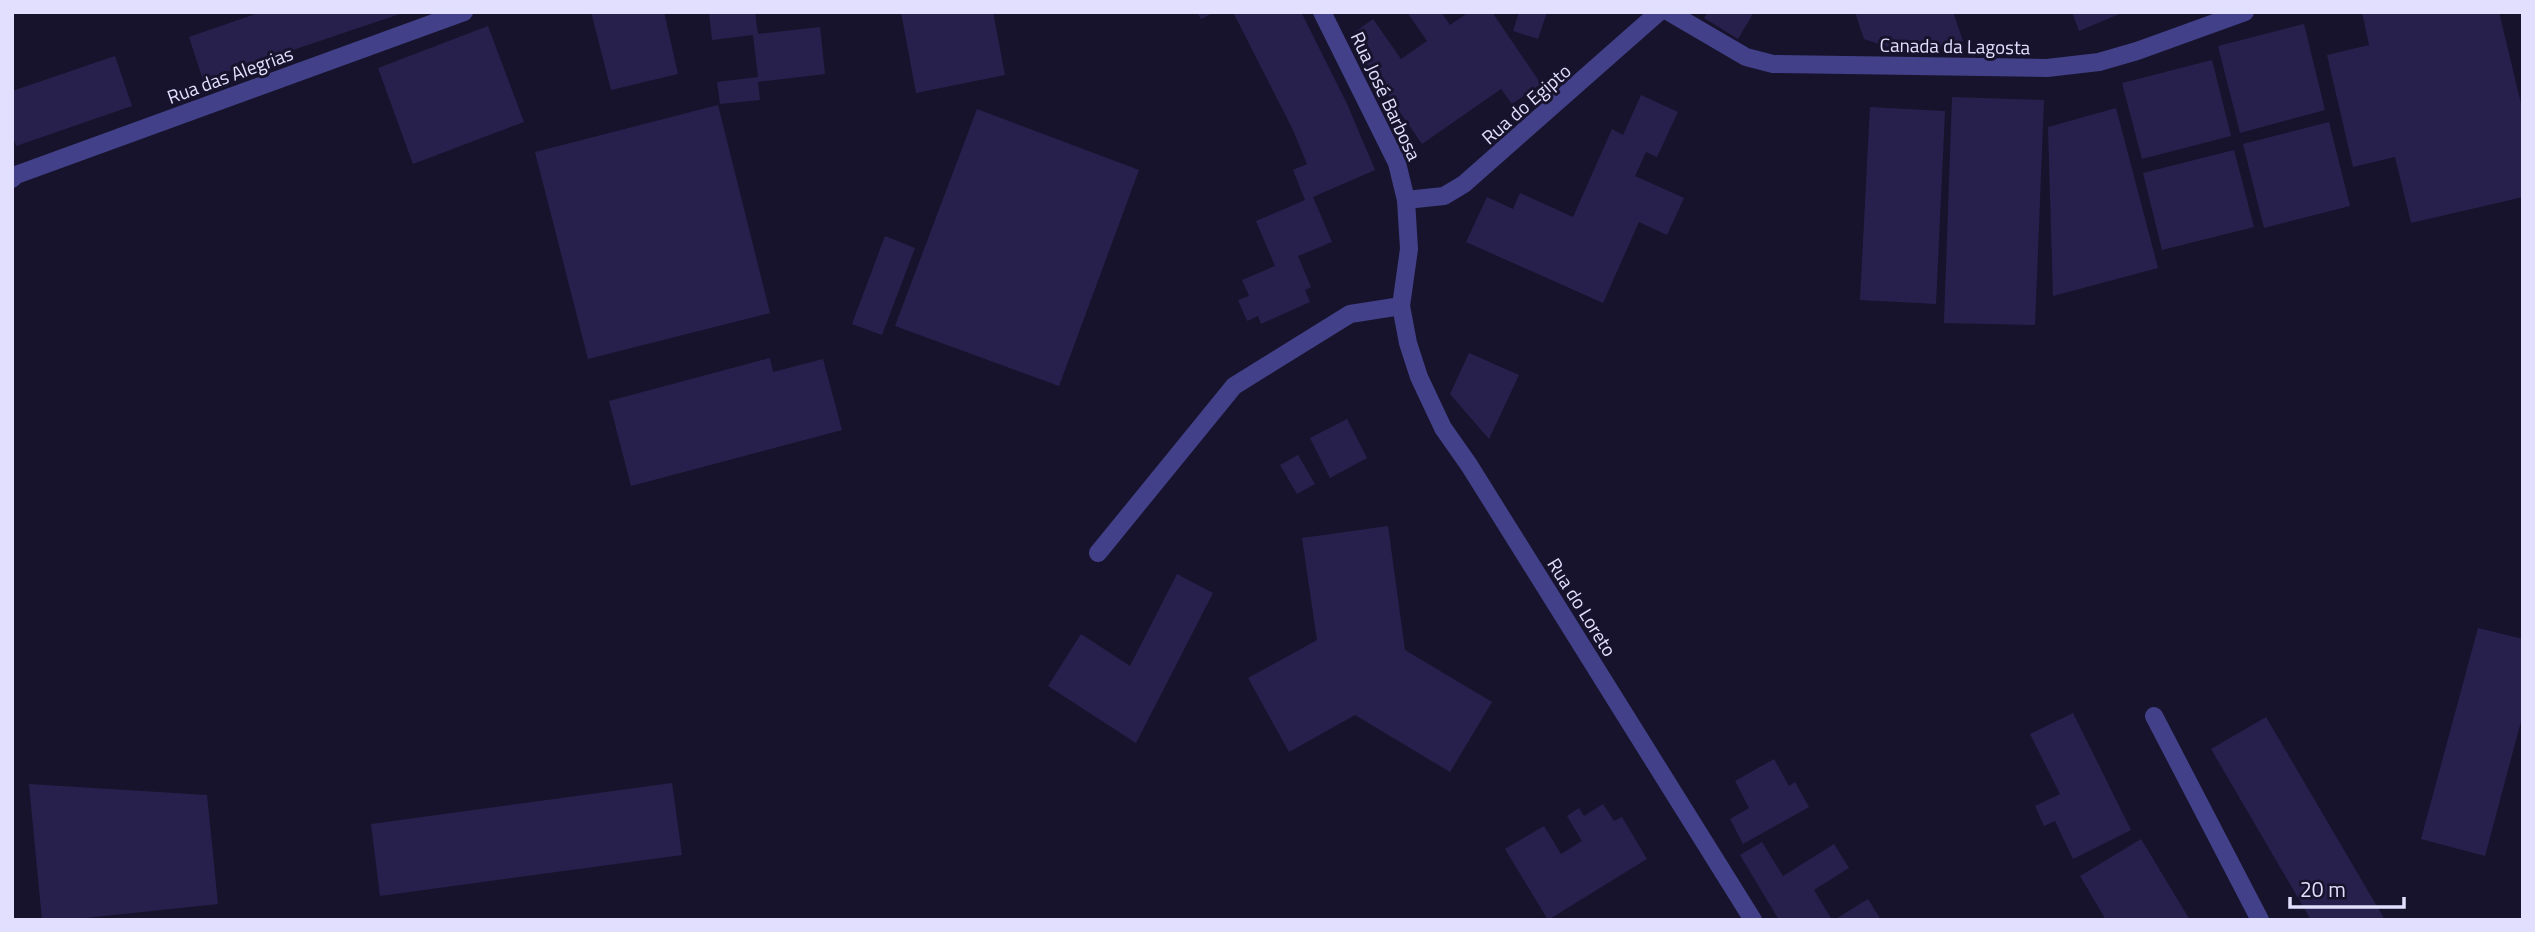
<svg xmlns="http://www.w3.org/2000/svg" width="2535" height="932" font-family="'Titillium Web',sans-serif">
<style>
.building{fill:#28204c}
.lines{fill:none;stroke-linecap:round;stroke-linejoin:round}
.lane{stroke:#424088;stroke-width:18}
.street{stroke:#424088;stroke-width:18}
.labels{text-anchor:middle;stroke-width:6;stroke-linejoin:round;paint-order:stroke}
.street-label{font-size:19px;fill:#e2dffe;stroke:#17132c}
</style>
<rect width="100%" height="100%" fill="#17132c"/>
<g class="building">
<path d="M 261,12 L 403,12 L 403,13 L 203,80 L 189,37 Z"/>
<path d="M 591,12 L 650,12 L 650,14 L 664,12 L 678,74 L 611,90 Z"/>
<path d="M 709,12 L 755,12 L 758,34 L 820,27 L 825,74 L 758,82 L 760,100 L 720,104 L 717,82 L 758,77 L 753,35 L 712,40 Z"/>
<path d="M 901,12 L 993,12 L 1005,75 L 916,93 Z"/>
<path d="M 1197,12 L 1215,12 L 1201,19 Z"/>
<path d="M 1233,12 L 1301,12 L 1348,106 L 1375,170 L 1313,197 L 1332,242 L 1298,256 L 1311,287 L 1305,290 L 1310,302 L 1261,324 L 1258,316 L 1247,321 L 1238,300 L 1249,296 L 1242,280 L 1275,266 L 1256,221 L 1305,200 L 1293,170 L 1307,164 L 1293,130 Z"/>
<path d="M 1407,12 L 1441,12 L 1450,25 L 1469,12 L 1492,12 L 1541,84 L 1512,104 L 1501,89 L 1422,144 L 1348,37 L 1373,19 L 1401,59 L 1427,41 Z"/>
<path d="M 1519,12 L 1547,12 L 1538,39 L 1513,31 Z"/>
<path d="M 1708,12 L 1754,12 L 1738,39 L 1704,18 Z"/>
<path d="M 1855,12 L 1953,12 L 1963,41 L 1937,48 L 1906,40 L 1888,47 L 1864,39 Z"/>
<path d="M 2072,12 L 2124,12 L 2079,31 Z"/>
<path d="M 2362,12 L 2499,12 L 2523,112 L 2523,197 L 2411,223 L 2395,157 L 2353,167 L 2327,55 L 2369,45 Z"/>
<path d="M 2304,24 L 2325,110 L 2240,133 L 2218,46 Z"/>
<path d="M 488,26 L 524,122 L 413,164 L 378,68 Z"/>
<path d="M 115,56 L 132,106 L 16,146 L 12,134 L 12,91 Z"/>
<path d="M 2212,60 L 2231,136 L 2142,159 L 2122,83 Z"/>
<path d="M 1641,95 L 1678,112 L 1657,157 L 1646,152 L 1635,176 L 1684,198 L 1667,235 L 1639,222 L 1603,303 L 1466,242 L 1487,197 L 1513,209 L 1520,193 L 1573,217 L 1612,129 L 1623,135 Z"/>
<path d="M 1952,97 L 2044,100 L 2035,325 L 1944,323 Z"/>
<path d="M 718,105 L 770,313 L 588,359 L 535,152 Z"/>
<path d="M 1870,107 L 1945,111 L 1936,304 L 1860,300 Z"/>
<path d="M 2116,108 L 2158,268 L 2053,296 L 2048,127 Z"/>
<path d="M 977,109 L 1139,170 L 1059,386 L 895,326 Z"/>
<path d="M 2329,122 L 2350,206 L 2264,228 L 2243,144 Z"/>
<path d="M 2234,150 L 2254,227 L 2162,250 L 2143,173 Z"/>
<path d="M 885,236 L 915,248 L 882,335 L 852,324 Z"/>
<path d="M 1469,353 L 1519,375 L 1489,439 L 1450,394 Z"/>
<path d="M 770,358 L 773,372 L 823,359 L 842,430 L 631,486 L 609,401 Z"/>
<path d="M 1347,419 L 1367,458 L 1330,478 L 1310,438 Z"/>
<path d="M 1298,455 L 1315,484 L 1297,494 L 1280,465 Z"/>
<path d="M 1388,526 L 1405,650 L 1492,702 L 1450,772 L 1355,715 L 1289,752 L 1248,678 L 1317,640 L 1302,538 Z"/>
<path d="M 1177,574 L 1213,593 L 1136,743 L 1048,686 L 1081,634 L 1130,666 Z"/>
<path d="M 2478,628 L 2523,639 L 2523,714 L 2485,856 L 2421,839 Z"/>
<path d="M 2073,713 L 2131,830 L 2073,859 L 2055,821 L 2044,826 L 2035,806 L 2060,794 L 2030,734 Z"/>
<path d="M 2266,717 L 2385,920 L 2311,920 L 2211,749 Z"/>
<path d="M 1774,759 L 1789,786 L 1795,782 L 1809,807 L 1743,844 L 1730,819 L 1749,808 L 1735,781 Z"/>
<path d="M 672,783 L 682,855 L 380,896 L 371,824 Z"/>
<path d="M 29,784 L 207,795 L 218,904 L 66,920 L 42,920 Z"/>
<path d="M 1603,804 L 1614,821 L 1622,817 L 1647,859 L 1548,920 L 1505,849 L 1544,826 L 1561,854 L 1582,841 L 1567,816 L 1579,808 L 1584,816 Z"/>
<path d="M 2141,839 L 2170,887 L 2190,920 L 2106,920 L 2080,876 Z"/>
<path d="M 1762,842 L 1783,876 L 1834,844 L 1849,868 L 1814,890 L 1832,920 L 1779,920 L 1740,855 Z"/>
<path d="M 1868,899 L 1881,920 L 1834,920 Z"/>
</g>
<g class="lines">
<path class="lane" d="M 1098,553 L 1234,386 L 1350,314 L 1401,306"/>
<g class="street">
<path d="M 1322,12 L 1397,163 L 1406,200 L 1409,249 L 1401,306 L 1408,343 L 1419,377 L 1443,428 L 1469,465 L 1753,920"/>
<path d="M 1669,12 L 1746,57 L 1773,64 L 2047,68 L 2099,62 L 2137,51 L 2245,12"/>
<path d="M 12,179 L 16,175 L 464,12"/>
<path d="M 1406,200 L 1444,196 L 1464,184 L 1659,12"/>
<path d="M 2154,716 L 2260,920"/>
</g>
</g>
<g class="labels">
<g class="street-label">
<text transform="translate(1955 46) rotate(1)" y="7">Canada da Lagosta</text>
<text transform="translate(230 75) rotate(-20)" y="7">Rua das Alegrias</text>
<text transform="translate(1386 96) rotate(65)" y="7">Rua José Barbosa</text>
<text transform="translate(1526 104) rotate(-41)" y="7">Rua do Egipto</text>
<text transform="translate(1582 607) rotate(58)" y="7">Rua do Loreto</text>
</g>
</g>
<rect width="2535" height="932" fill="none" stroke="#e2dffe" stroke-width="28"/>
<path d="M2290 897v10h114v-10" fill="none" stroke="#e2dffe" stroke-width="3.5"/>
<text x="2300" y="897" font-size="21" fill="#e2dffe" stroke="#17132c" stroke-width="5" paint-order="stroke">20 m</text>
</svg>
